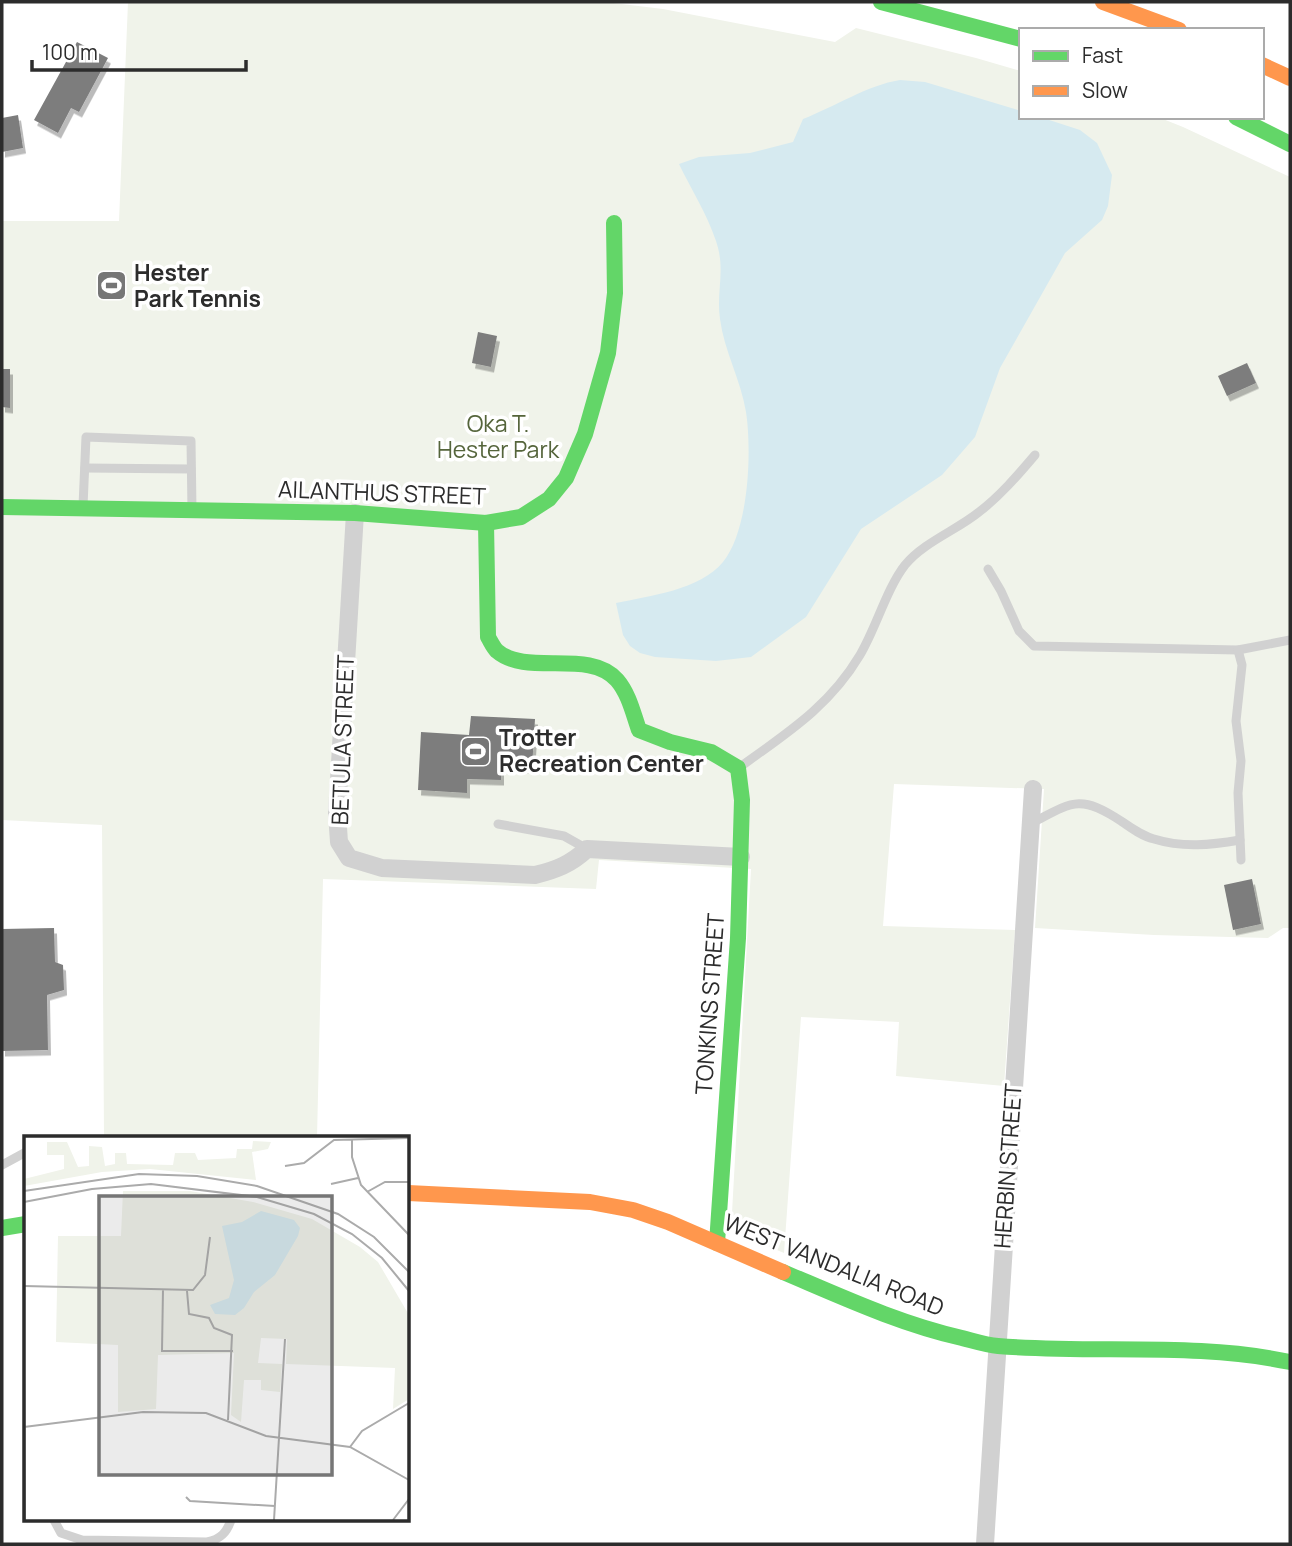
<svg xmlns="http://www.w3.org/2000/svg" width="1292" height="1546" font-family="Manrope,sans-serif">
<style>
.green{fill:#f0f3ea}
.water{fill:#d6eaf0}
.building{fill:#7d7d7d;filter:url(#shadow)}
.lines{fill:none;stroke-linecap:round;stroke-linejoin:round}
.lane{stroke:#d1d1d1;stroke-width:9}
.street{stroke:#d1d1d1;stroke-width:18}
.fast{stroke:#63d668;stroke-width:16}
.slow{stroke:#ff974d;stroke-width:16}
.labels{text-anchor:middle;stroke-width:7;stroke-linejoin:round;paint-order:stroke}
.poi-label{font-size:23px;font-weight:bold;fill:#2c2c2c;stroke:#fff;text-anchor:start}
.park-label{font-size:23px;fill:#55653b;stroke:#fff}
.street-label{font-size:23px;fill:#2c2c2c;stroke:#fff}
.inset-road{fill:none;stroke:#ababab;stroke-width:2}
.view{fill:#767676;fill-opacity:0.15;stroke:#767676;stroke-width:3.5}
.inset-edge{fill:none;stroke:#2c2c2c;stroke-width:3.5}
</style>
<defs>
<filter id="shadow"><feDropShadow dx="3" dy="5.5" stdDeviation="0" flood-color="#0004"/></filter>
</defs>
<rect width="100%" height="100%" fill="#fff"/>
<path class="green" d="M 128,2 L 605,2 L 663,9 L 835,42 L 856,28 L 976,58 L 1021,71 L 1021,117 L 1158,117 L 1183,127 L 1290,177 L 1290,928 L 1283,928 L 1268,938 L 1154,935 L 1035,928 L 1044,789 L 894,784 L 883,926 L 1015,930 L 1004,1086 L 896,1076 L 899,1022 L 801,1017 L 784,1253 L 739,1234 L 733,1226 L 732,1213 L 751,869 L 599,860 L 596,889 L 323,879 L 317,1138 L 104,1138 L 102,825 L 2,820 L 2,221 L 119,221 Z"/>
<path class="water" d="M 900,80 L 925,82 L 1021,111 L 1021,117 L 1040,117 L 1080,130 L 1097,143 L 1112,175 L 1108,206 L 1102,220 L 1065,253 L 1000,368 L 975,437 L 942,475 L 861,529 L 806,617 L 751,657 L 716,661 L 655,657 L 640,653 L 630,646 L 623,635 L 616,603 C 649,596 700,590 723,562 C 749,530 752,451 746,412 C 741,380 724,351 720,319 C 716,291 726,270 716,241 C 707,214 691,189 679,164 L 699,157 L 750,153 L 793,142 L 803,119 C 834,107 868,85 900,80 Z"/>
<g class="building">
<path d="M 77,42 L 108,58 L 79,112 L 71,108 L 58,133 L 34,120 Z"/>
<path d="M 18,115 L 23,148 L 2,152 L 2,118 Z"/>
<path d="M 478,332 L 497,336 L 491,367 L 472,363 Z"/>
<path d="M 1247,363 L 1256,383 L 1227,396 L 1218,376 Z"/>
<path d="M 2,369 L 10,369 L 10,408 L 2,407 Z"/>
<path d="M 471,716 L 535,719 L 532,768 L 501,766 L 501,780 L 467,779 L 467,793 L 418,790 L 421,732 L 469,735 Z"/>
<path d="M 1252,879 L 1261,924 L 1233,930 L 1224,885 Z"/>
<path d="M 54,928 L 55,962 L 63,965 L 64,990 L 47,995 L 48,1050 L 2,1051 L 2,929 Z"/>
</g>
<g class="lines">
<g class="lane">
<path d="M 85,468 L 191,469"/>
<path d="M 83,506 L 86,437 L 191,441 L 192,510"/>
<path d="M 988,569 L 1001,591 L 1019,631 L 1034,646 L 1238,650 L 1290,640"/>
<path d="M 1238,650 L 1242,665 L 1236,721 L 1241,761 L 1238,793 L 1241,860"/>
<path d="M 740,767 C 787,733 829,707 860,655 C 876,628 887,588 905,565 C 924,542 957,530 979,512 C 1000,496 1018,475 1035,455"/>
<path d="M 1032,823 C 1072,802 1080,794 1121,821 C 1131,828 1142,836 1154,839 C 1183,848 1211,845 1240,840"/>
<path d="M 498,824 L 564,836 L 587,849"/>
<path d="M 2,1165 L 26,1152"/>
<path d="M 54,1520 L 61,1533 L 82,1540 L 207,1542 C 221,1539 227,1532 231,1520"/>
</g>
<g class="street">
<path d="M 355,513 L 337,813 L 339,842 L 349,858 L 382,868 L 535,875 C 556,870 571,864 587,849 L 741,857"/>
<path d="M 985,1544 L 1033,789"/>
</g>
<g class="fast">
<path d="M 881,2 L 1021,39"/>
<path d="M 1236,117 L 1290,144"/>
<path d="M 2,507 L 355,513 L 486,523 L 521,517 L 549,499 L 566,478 L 585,434 L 608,353 L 615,293 L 614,223"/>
<path d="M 486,523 L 488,637 C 491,642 493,647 497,651 C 527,677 589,648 617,680 C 629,694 633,713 639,730 L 670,742 L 711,752 L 738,768 L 742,800 L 738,938 L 717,1243"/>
<path d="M 2,1228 L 26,1224"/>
<path d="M 783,1272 C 842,1297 900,1324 962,1338 C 974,1341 986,1345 998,1346 C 1095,1354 1195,1342 1290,1362"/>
</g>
<g class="slow">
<path d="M 1103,2 L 1179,30"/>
<path d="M 1262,65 L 1290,78"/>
<path d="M 408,1193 L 590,1202 L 633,1210 L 668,1222 L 783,1272"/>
</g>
</g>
<defs>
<symbol id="stadium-square" viewBox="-11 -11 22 22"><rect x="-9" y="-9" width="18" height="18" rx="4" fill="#767676" stroke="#fff"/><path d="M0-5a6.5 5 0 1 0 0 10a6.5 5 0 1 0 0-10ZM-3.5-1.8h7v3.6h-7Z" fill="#fff"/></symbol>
</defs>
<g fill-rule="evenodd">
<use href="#stadium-square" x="94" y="268" width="35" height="35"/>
<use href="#stadium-square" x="458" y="734" width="35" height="35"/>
</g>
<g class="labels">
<g class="poi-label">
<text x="134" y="281">Hester<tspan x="134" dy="26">Park Tennis</tspan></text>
<text x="499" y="746">Trotter<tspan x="499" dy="26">Recreation Center</tspan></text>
</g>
<g class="park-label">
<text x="498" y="432">Oka T.<tspan x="498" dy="26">Hester Park</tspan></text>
</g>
<g class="street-label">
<text transform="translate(382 493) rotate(2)" y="8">AILANTHUS STREET</text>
<text transform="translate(343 740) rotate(-88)" y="8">BETULA STREET</text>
<text transform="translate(710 1004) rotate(-86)" y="8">TONKINS STREET</text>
<text transform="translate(1008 1166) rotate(-86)" y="8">HERBIN STREET</text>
<text transform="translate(834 1265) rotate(22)" y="8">WEST VANDALIA ROAD</text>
</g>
</g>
<g transform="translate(24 1136)">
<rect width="385" height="385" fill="#fff"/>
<path d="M 229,5 L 247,6 L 244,13 L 228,16 L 232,44 L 126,33 L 78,36 L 0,50 L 0,43 L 40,33 L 40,19 L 23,19 L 23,6 L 43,6 L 54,31 L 65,30 L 65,10 L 78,11 L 81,30 L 91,28 L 91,17 L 102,17 L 103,28 L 149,29 L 151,17 L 171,17 L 174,24 L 212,22 L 213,13 L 228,13 ZM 99,55 L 166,55 L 229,66 L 288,83 L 336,111 L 354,126 L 385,179 L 385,263 L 369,273 L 371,232 L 262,228 L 263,203 L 237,202 L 234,227 L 258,228 L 256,256 L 237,254 L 237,244 L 220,244 L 217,286 L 207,279 L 210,217 L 134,219 L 132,273 L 94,276 L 94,209 L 32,206 L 34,100 L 97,100 Z" fill="#f0f3ea"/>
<path d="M 237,75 L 270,84 L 276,92 L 274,100 L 251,139 L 230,156 L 220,172 L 211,179 L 191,178 L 186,169 L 205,162 L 210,144 L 198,90 L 218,86 Z" fill="#d6eaf0"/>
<path class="inset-road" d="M 328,3 L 328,21 L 337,49 L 385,99M 261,30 L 280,27 L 310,4 L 385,2M 307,48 L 334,42M 0,55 L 115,38 L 173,40 L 233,50 L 314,78 L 350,101 L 385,136M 343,56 L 361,46 L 385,46M 0,66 L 68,53 L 127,48 L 233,61 L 290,78 L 328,98 L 358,122 L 385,155M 0,150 L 169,154 L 181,139 L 186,101M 139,153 L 138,215 L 209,215M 163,155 L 165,178 L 185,182 L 190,192 L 208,199 L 204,284M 0,233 L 1,384M 0,291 L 119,276 L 182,277 L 242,300 L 326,311 L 385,344M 326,311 L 338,295 L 385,267M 162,361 L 166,365 L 251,370M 250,384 L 261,203M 369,384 L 385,363"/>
<path class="view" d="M 75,60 L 308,60 L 308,339 L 75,339 Z"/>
<rect width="385" height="385" class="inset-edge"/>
</g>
<rect width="1292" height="1546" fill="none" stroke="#2c2c2c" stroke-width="7"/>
<rect x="1019" y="28" width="245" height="91" fill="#ffffff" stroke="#ababab" stroke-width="2"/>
<rect x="1033" y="51" width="35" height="10" fill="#63d668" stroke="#ababab" stroke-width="2"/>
<text x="1082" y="63" font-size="21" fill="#2c2c2c">Fast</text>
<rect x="1033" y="86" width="35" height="10" fill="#ff974d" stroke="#ababab" stroke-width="2"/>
<text x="1082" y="98" font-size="21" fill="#2c2c2c">Slow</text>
<path d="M32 60v10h214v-10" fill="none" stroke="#2c2c2c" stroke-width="3.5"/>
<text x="42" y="60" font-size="21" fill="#2c2c2c" stroke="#ffffff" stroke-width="5" paint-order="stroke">100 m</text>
</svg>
